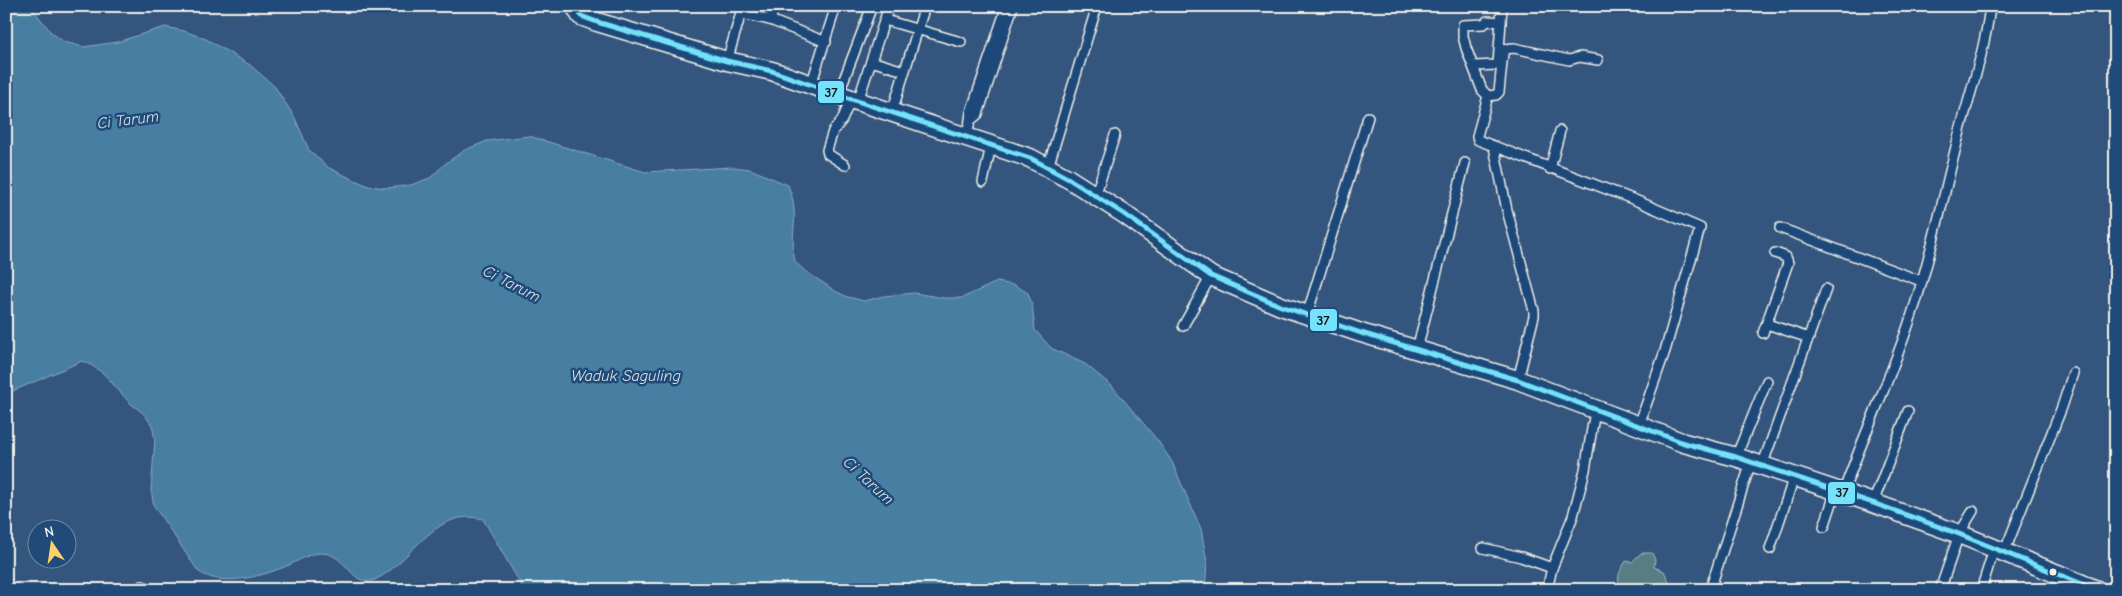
<svg xmlns="http://www.w3.org/2000/svg" width="2122" height="596" font-family="'Comic Neue',sans-serif">
<style>
.green{fill:#587e84;stroke:#a6b8b6}
.water{fill:#467ea1;stroke:#8cacbd}
.lines{fill:none;stroke-linecap:round;stroke-linejoin:round}
.street-casing{stroke:#f4f1e8;stroke-width:12}
.highway-casing{stroke:#f4f1e8;stroke-width:21}
.street{stroke:#1f4a7a;stroke-width:9}
.highway{stroke:#1f4a7a;stroke-width:18}
.bus-1-casing{stroke:#1f4a7a;stroke-width:9}
.bus-1{stroke:#73e2fa;stroke-width:5}
.bus-dot{fill:#f4f1e8;stroke:#1f4a7a;stroke-width:2}
.labels{text-anchor:middle;stroke-width:5;stroke-linejoin:round;paint-order:stroke}
.water-label{font-size:16px;font-style:italic;fill:#dae0dd;stroke:#1f4a7a}
.line-badge{stroke:#1f4a7a;stroke-width:2}
.pale-badge-label{font-size:14px;text-anchor:middle;font-weight:bold;fill:#111}
</style>
<rect width="100%" height="100%" fill="#34557e"/>
<filter id="ink" filterUnits="userSpaceOnUse"><feTurbulence type="fractalNoise" baseFrequency=".02" numOctaves="2"/><feDisplacementMap in="SourceGraphic" scale="10" xChannelSelector="R" yChannelSelector="G"/><feConvolveMatrix kernelMatrix="1 2 1 2 8 2 1 2 1" color-interpolation-filters="sRGB"/></filter>
<g filter="url(#ink)">
<path class="green" d="M 1641,553 L 1652,553 L 1655,560 L 1654,567 L 1664,571 L 1669,582 L 1666,590 L 1621,590 C 1616,577 1619,572 1626,561 L 1632,562 Z"/>
<path class="water" d="M 6,6 L 30,6 L 51,32 L 64,42 L 84,47 L 117,42 L 165,27 L 184,31 L 206,39 L 250,65 L 275,87 L 294,116 L 309,150 L 329,168 L 368,186 L 388,188 L 411,185 L 430,178 L 446,163 L 465,150 L 487,141 L 529,136 L 645,172 L 732,167 L 750,169 L 788,185 C 801,216 789,232 795,262 L 805,271 L 837,292 L 848,297 L 864,301 L 884,296 L 914,293 L 944,298 L 962,298 L 997,282 L 1014,285 L 1028,293 L 1032,305 L 1035,330 L 1051,348 L 1085,364 L 1112,386 L 1158,441 L 1172,462 L 1201,529 L 1207,562 L 1205,590 L 524,590 L 483,519 C 437,507 414,556 382,576 C 352,596 350,553 321,553 C 310,553 300,560 289,565 C 266,575 221,589 198,571 L 154,506 L 151,490 L 155,439 L 152,425 L 143,413 L 130,403 L 103,373 L 91,365 L 82,361 L 6,394 Z"/>
<g class="lines">
<defs>
<g id="street">
<path d="M 742,14 L 770,20 L 826,42"/>
<path d="M 770,20 L 775,6"/>
<path d="M 885,20 L 961,42"/>
<path d="M 1501,22 L 1487,21 L 1484,24 L 1463,25 L 1463,36 L 1466,48 L 1482,90 L 1488,96 L 1496,95 L 1499,92 L 1503,53 L 1505,49 L 1514,48 L 1569,60 L 1580,57 L 1598,60"/>
<path d="M 727,61 L 743,6"/>
<path d="M 871,61 L 904,71"/>
<path d="M 1474,66 L 1498,65 L 1502,6"/>
<path d="M 811,85 L 836,6"/>
<path d="M 838,95 L 872,6"/>
<path d="M 1488,96 L 1477,136 L 1478,140 L 1635,200 L 1700,228 L 1665,351 L 1639,425"/>
<path d="M 858,101 L 889,6"/>
<path d="M 892,112 L 925,6"/>
<path d="M 971,120 L 978,114 L 1013,6"/>
<path d="M 962,136 L 969,127 L 971,112 L 1007,6"/>
<path d="M 1494,147 L 1507,210 L 1534,311 L 1534,316 L 1518,380"/>
<path d="M 845,165 L 828,154 L 827,150 L 833,131 L 842,120 L 851,99"/>
<path d="M 1048,167 L 1097,6"/>
<path d="M 1550,169 L 1560,131"/>
<path d="M 983,182 L 991,146"/>
<path d="M 1095,196 L 1115,135"/>
<path d="M 1780,228 L 1921,281"/>
<path d="M 1307,315 L 1368,117"/>
<path d="M 1767,324 L 1809,338"/>
<path d="M 1183,326 L 1211,276"/>
<path d="M 1763,333 L 1788,263 L 1786,257 L 1775,253"/>
<path d="M 1417,349 L 1465,163"/>
<path d="M 1736,457 L 1767,381"/>
<path d="M 1762,466 L 1826,289"/>
<path d="M 1843,493 C 1865,431 1894,371 1914,308 C 1932,252 1944,193 1959,135 C 1970,92 1985,51 1990,6"/>
<path d="M 1873,503 L 1908,411"/>
<path d="M 1824,527 L 1836,491"/>
<path d="M 1483,548 L 1521,557 L 1552,568 L 1547,590"/>
<path d="M 1770,549 L 1794,477"/>
<path d="M 2004,553 L 2062,407 L 2073,373"/>
<path d="M 1552,568 L 1573,516 L 1585,470 L 1595,411"/>
<path d="M 142,586 L 155,590"/>
<path d="M 1710,590 L 1751,462"/>
<path d="M 1940,590 L 1959,534 L 1973,511"/>
<path d="M 1981,590 L 1994,549"/>
</g>
<path id="highway" d="M 575,6 L 581,16 L 597,22 L 727,61 L 772,71 L 851,99 L 1030,158 L 1069,179 L 1124,214 L 1211,276 L 1281,306 L 1361,333 L 1518,380 L 1684,443 L 1736,457 L 1873,503 L 1959,534 L 2097,590"/>
</defs>
<use href="#street" class="street-casing"/>
<use href="#highway" class="highway-casing"/>
<use href="#street" class="street"/>
<use href="#highway" class="highway"/>
<defs>
<path id="bus-1" d="M 575,6 L 581,16 L 597,22 L 727,61 L 772,71 L 851,99 L 1030,158 L 1069,179 L 1124,214 L 1211,276 L 1281,306 L 1361,333 L 1518,380 L 1684,443 L 1736,457 L 1873,503 L 1959,534 L 2097,590"/>
</defs>
<use href="#bus-1" class="bus-1-casing"/>
<use href="#bus-1" class="bus-1"/>
</g>
</g>
<circle class="bus-dot" cx="2053" cy="572" r="4.5"/>
<g class="labels">
<g class="water-label">
<text transform="translate(128 119) rotate(-7)" y="6">Ci Tarum</text>
<text transform="translate(512 283) rotate(27)" y="6">Ci Tarum</text>
<text x="626" y="381">Waduk Saguling</text>
<text transform="translate(869 480) rotate(43)" y="6">Ci Tarum</text>
</g>
</g>
<g class="line-badge">
<rect x="817" y="80" width="28" height="24" rx="5" fill="#73e2fa"/>
<rect x="1309" y="308" width="29" height="24" rx="5" fill="#73e2fa"/>
<rect x="1827" y="481" width="29" height="24" rx="5" fill="#73e2fa"/>
</g>
<g class="pale-badge-label">
<text x="831" y="97">37</text>
<text x="1323" y="325">37</text>
<text x="1842" y="497">37</text>
</g>
<rect width="2122" height="596" fill="none" stroke="#1f4a7a" stroke-width="25"/>
<rect x="12" y="12" width="2097" height="571" fill="none" stroke="#f4f1e8" stroke-width="2" filter="url(#ink)"/>
<g transform="translate(52 544) rotate(347)"><circle r="24" fill="#1f4a7a" stroke="#748da6"/>
<path d="M0-4L9 19L0 12L-9 19Z" fill="#ffd166"/>
<text y="-8" font-size="14" font-weight="bold" text-anchor="middle" fill="#f4f1e8">N</text>
</g>
</svg>
